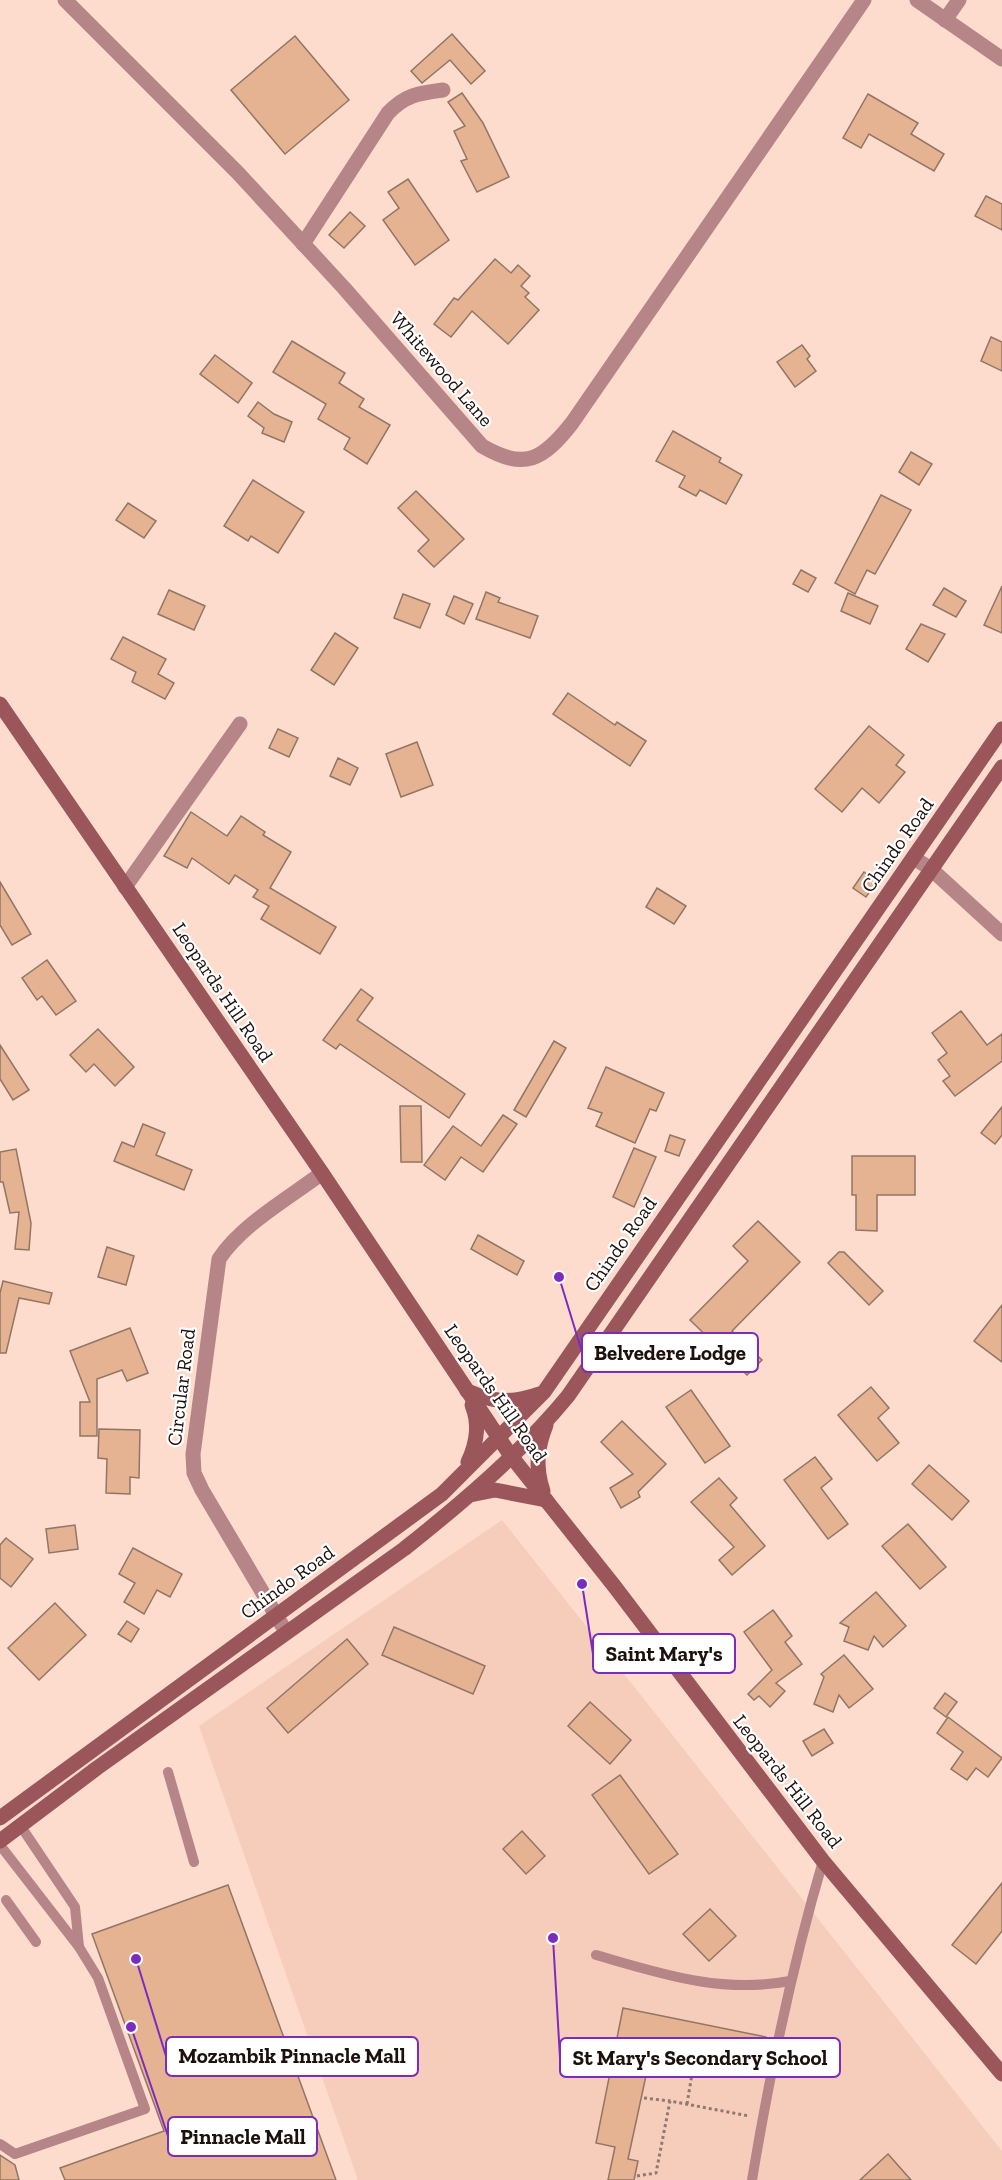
<svg xmlns="http://www.w3.org/2000/svg" width="1002" height="2180" font-family="'Zilla Slab',serif">
<style>
.built{fill:#f6cdbb}
.building{fill:#e5b392;stroke:#917665;stroke-width:1.5}
.lines{fill:none;stroke-linecap:round;stroke-linejoin:round}
.path{stroke:#90796f;stroke-width:3;stroke-dasharray:3 3;stroke-linecap:butt}
.lane{stroke:#b58587;stroke-width:10}
.street{stroke:#b58587;stroke-width:15}
.secondary{stroke:#9a565b;stroke-width:15}
.labels{text-anchor:middle;stroke-width:4.5;stroke-linejoin:round;paint-order:stroke}
.street-label{font-size:20px;fill:#1c110c;stroke:#fff}
.leader{fill:none;stroke:#7b2cbf;stroke-width:2}
.callout-dot{fill:#7b2cbf;stroke:#fff;stroke-width:2}
.callout{fill:#fff;stroke:#7b2cbf;stroke-width:2}
.callout-label{font-size:21px;text-anchor:middle;font-weight:bold;fill:#1c110c}
</style>
<rect width="100%" height="100%" fill="#fddbcd"/>
<path class="built" d="M 502,1520 L 1002,2151 L 1002,2180 L 358,2180 L 199,1726 Z"/>
<g class="building">
<path d="M 452,34 L 485,71 L 471,84 L 450,60 L 422,83 L 411,71 Z"/>
<path d="M 295,36 L 349,100 L 285,154 L 231,90 Z"/>
<path d="M 462,93 L 483,123 L 509,177 L 477,192 L 461,161 L 467,159 L 454,131 L 465,126 L 448,102 Z"/>
<path d="M 868,94 L 918,123 L 911,134 L 944,154 L 934,171 L 869,134 L 861,148 L 843,138 Z"/>
<path d="M 408,179 L 449,240 L 415,265 L 383,220 L 399,208 L 388,192 Z"/>
<path d="M 986,196 L 1002,204 L 1002,230 L 975,216 Z"/>
<path d="M 350,212 L 365,226 L 344,248 L 329,235 Z"/>
<path d="M 495,259 L 511,273 L 518,265 L 530,276 L 521,286 L 529,293 L 525,297 L 539,310 L 508,344 L 472,311 L 451,337 L 434,324 L 454,298 L 458,300 Z"/>
<path d="M 991,337 L 1002,342 L 1002,371 L 981,361 Z"/>
<path d="M 292,341 L 345,373 L 339,383 L 364,399 L 359,407 L 390,425 L 367,464 L 344,449 L 350,438 L 318,419 L 326,404 L 273,372 Z"/>
<path d="M 802,345 L 810,356 L 807,359 L 816,371 L 795,387 L 777,362 Z"/>
<path d="M 215,355 L 252,383 L 238,403 L 200,374 Z"/>
<path d="M 258,402 L 274,414 L 292,422 L 284,442 L 262,433 L 264,428 L 248,416 Z"/>
<path d="M 673,431 L 721,458 L 719,462 L 742,475 L 726,504 L 700,490 L 696,496 L 679,487 L 685,476 L 656,461 Z"/>
<path d="M 911,452 L 932,464 L 919,485 L 899,472 Z"/>
<path d="M 253,480 L 304,512 L 278,553 L 251,536 L 248,541 L 224,526 Z"/>
<path d="M 416,491 L 464,539 L 434,567 L 418,551 L 429,540 L 398,508 Z"/>
<path d="M 881,495 L 911,510 L 875,574 L 867,570 L 855,594 L 835,583 Z"/>
<path d="M 128,503 L 156,521 L 144,538 L 116,520 Z"/>
<path d="M 801,570 L 816,578 L 808,592 L 793,584 Z"/>
<path d="M 1002,586 L 1002,633 L 984,625 Z"/>
<path d="M 944,588 L 966,601 L 956,617 L 933,605 Z"/>
<path d="M 169,590 L 205,606 L 194,630 L 158,614 Z"/>
<path d="M 486,592 L 500,598 L 498,602 L 538,616 L 530,638 L 476,619 Z"/>
<path d="M 848,593 L 878,606 L 870,624 L 841,611 Z"/>
<path d="M 403,594 L 430,604 L 420,628 L 394,618 Z"/>
<path d="M 454,596 L 473,604 L 464,624 L 446,615 Z"/>
<path d="M 921,624 L 945,634 L 928,662 L 906,649 Z"/>
<path d="M 335,633 L 358,648 L 334,685 L 311,670 Z"/>
<path d="M 123,637 L 166,659 L 158,674 L 174,683 L 165,699 L 132,682 L 136,672 L 111,659 Z"/>
<path d="M 568,693 L 615,725 L 617,722 L 646,741 L 630,766 L 553,714 Z"/>
<path d="M 869,726 L 904,755 L 896,765 L 905,772 L 879,803 L 862,788 L 842,812 L 815,789 Z"/>
<path d="M 278,729 L 298,738 L 289,757 L 269,748 Z"/>
<path d="M 417,742 L 433,785 L 401,797 L 386,754 Z"/>
<path d="M 338,758 L 358,768 L 350,785 L 330,776 Z"/>
<path d="M 191,812 L 227,836 L 241,816 L 265,832 L 263,835 L 291,852 L 270,888 L 336,927 L 320,954 L 261,919 L 269,906 L 253,897 L 258,890 L 235,875 L 229,884 L 192,858 L 187,868 L 164,856 Z"/>
<path d="M 864,872 L 877,881 L 866,897 L 853,888 Z"/>
<path d="M 0,882 L 31,934 L 12,945 L 0,925 Z"/>
<path d="M 657,888 L 686,906 L 674,924 L 646,907 Z"/>
<path d="M 47,960 L 76,1001 L 56,1015 L 42,996 L 37,1000 L 22,978 Z"/>
<path d="M 361,989 L 373,998 L 357,1020 L 465,1094 L 449,1118 L 340,1044 L 336,1049 L 323,1040 Z"/>
<path d="M 961,1011 L 987,1045 L 1002,1034 L 1002,1061 L 955,1096 L 943,1081 L 950,1076 L 938,1060 L 947,1053 L 932,1033 Z"/>
<path d="M 98,1029 L 134,1067 L 115,1086 L 94,1064 L 86,1072 L 70,1055 Z"/>
<path d="M 554,1041 L 566,1048 L 526,1117 L 514,1110 Z"/>
<path d="M 0,1045 L 29,1090 L 13,1100 L 0,1079 Z"/>
<path d="M 606,1067 L 664,1093 L 656,1111 L 650,1109 L 635,1143 L 596,1126 L 602,1113 L 588,1108 Z"/>
<path d="M 400,1106 L 421,1106 L 422,1162 L 401,1162 Z"/>
<path d="M 1002,1107 L 1002,1135 L 995,1144 L 981,1133 Z"/>
<path d="M 503,1115 L 517,1124 L 483,1172 L 461,1157 L 445,1180 L 424,1165 L 453,1126 L 481,1146 Z"/>
<path d="M 143,1124 L 165,1133 L 156,1155 L 192,1170 L 184,1190 L 114,1161 L 122,1142 L 134,1147 Z"/>
<path d="M 670,1135 L 685,1140 L 679,1156 L 665,1151 Z"/>
<path d="M 634,1148 L 656,1157 L 634,1207 L 613,1197 Z"/>
<path d="M 16,1149 L 31,1223 L 29,1250 L 15,1249 L 19,1212 L 10,1213 L 3,1182 L 0,1182 L 0,1152 Z"/>
<path d="M 852,1156 L 915,1156 L 915,1195 L 877,1195 L 877,1231 L 856,1230 L 856,1195 L 852,1195 Z"/>
<path d="M 758,1221 L 800,1262 L 732,1331 L 762,1360 L 747,1375 L 690,1320 L 748,1261 L 733,1246 Z"/>
<path d="M 478,1235 L 524,1261 L 517,1275 L 471,1249 Z"/>
<path d="M 107,1247 L 134,1256 L 126,1285 L 98,1277 Z"/>
<path d="M 839,1252 L 844,1252 L 883,1291 L 869,1305 L 828,1263 Z"/>
<path d="M 3,1281 L 52,1293 L 49,1304 L 19,1298 L 6,1353 L 0,1353 L 0,1293 Z"/>
<path d="M 1002,1305 L 1002,1362 L 974,1341 Z"/>
<path d="M 130,1328 L 148,1373 L 127,1381 L 122,1370 L 97,1379 L 97,1436 L 80,1436 L 80,1402 L 90,1402 L 70,1351 Z"/>
<path d="M 871,1387 L 889,1408 L 878,1418 L 899,1443 L 877,1461 L 838,1415 Z"/>
<path d="M 691,1390 L 730,1446 L 705,1463 L 666,1407 Z"/>
<path d="M 622,1421 L 666,1464 L 638,1492 L 640,1497 L 621,1508 L 610,1488 L 633,1474 L 601,1442 Z"/>
<path d="M 99,1429 L 140,1430 L 139,1478 L 130,1477 L 130,1494 L 106,1493 L 107,1459 L 98,1458 Z"/>
<path d="M 815,1457 L 832,1479 L 821,1488 L 848,1524 L 828,1539 L 784,1480 Z"/>
<path d="M 929,1465 L 969,1501 L 952,1520 L 912,1484 Z"/>
<path d="M 719,1478 L 737,1498 L 730,1505 L 765,1546 L 732,1575 L 719,1560 L 734,1547 L 691,1502 Z"/>
<path d="M 908,1524 L 946,1567 L 920,1589 L 882,1546 Z"/>
<path d="M 75,1525 L 78,1549 L 49,1553 L 46,1529 Z"/>
<path d="M 6,1538 L 33,1559 L 11,1587 L 0,1578 L 0,1545 Z"/>
<path d="M 133,1548 L 182,1574 L 170,1597 L 157,1590 L 144,1614 L 124,1602 L 135,1583 L 119,1574 Z"/>
<path d="M 876,1592 L 906,1626 L 883,1647 L 874,1636 L 868,1650 L 844,1641 L 849,1627 L 840,1623 Z"/>
<path d="M 55,1603 L 86,1635 L 39,1680 L 8,1648 Z"/>
<path d="M 773,1610 L 792,1636 L 785,1642 L 802,1664 L 776,1683 L 785,1691 L 770,1707 L 759,1696 L 754,1700 L 748,1694 L 772,1670 L 744,1632 Z"/>
<path d="M 127,1621 L 139,1629 L 131,1642 L 118,1634 Z"/>
<path d="M 394,1627 L 485,1666 L 473,1694 L 382,1655 Z"/>
<path d="M 347,1639 L 368,1664 L 288,1733 L 267,1708 Z"/>
<path d="M 844,1655 L 873,1689 L 849,1708 L 839,1695 L 833,1712 L 814,1704 L 824,1677 L 821,1674 Z"/>
<path d="M 945,1693 L 957,1702 L 946,1717 L 934,1708 Z"/>
<path d="M 590,1702 L 631,1740 L 610,1764 L 568,1726 Z"/>
<path d="M 948,1717 L 1002,1758 L 988,1777 L 976,1768 L 967,1780 L 951,1769 L 963,1752 L 937,1733 Z"/>
<path d="M 824,1729 L 833,1743 L 812,1756 L 803,1741 Z"/>
<path d="M 620,1775 L 678,1854 L 649,1874 L 592,1795 Z"/>
<path d="M 522,1831 L 545,1856 L 526,1874 L 503,1849 Z"/>
<path d="M 1002,1883 L 1002,1931 L 976,1964 L 952,1945 Z"/>
<path d="M 228,1885 L 336,2180 L 65,2180 L 60,2168 L 164,2131 L 92,1934 Z"/>
<path d="M 710,1909 L 736,1936 L 709,1961 L 683,1934 Z"/>
<path d="M 623,2008 L 766,2037 L 760,2069 L 652,2048 L 628,2159 L 638,2161 L 634,2180 L 608,2180 L 615,2147 L 596,2143 Z"/>
<path d="M 888,2154 L 911,2180 L 860,2180 Z"/>
<path d="M 0,2155 L 15,2165 L 19,2180 L 0,2180 Z"/>
</g>
<g class="lines">
<g class="path">
<path d="M 644,2098 L 670,2101"/>
<path d="M 687,2104 L 694,2062"/>
<path d="M 637,2176 L 656,2173 L 670,2101 L 749,2116"/>
</g>
<g class="lane">
<path d="M 168,1772 L 194,1862"/>
<path d="M 20,1825 L 75,1907 L 79,1947"/>
<path d="M 0,1845 L 79,1947 L 98,1978 L 145,2109 L 15,2154 L 0,2144"/>
<path d="M 6,1900 L 36,1942"/>
<path d="M 596,1955 C 662,1974 721,1994 790,1981"/>
<path d="M 752,2180 C 770,2072 792,1966 823,1861"/>
</g>
<g class="street">
<path d="M 65,0 L 238,173 L 344,288 L 482,446 C 525,471 543,460 572,423 L 864,0"/>
<path d="M 917,0 L 1002,59"/>
<path d="M 945,20 L 959,0"/>
<path d="M 303,244 L 388,113 C 405,95 419,93 443,90"/>
<path d="M 914,858 L 931,869 L 1002,934"/>
<path d="M 125,887 L 240,724"/>
<path d="M 286,1632 L 202,1490 L 194,1473 L 193,1454 L 219,1259 C 241,1225 289,1198 322,1173"/>
</g>
<g class="secondary">
<path d="M 0,704 L 322,1173 L 511,1456 L 615,1587 L 823,1861 L 1002,2074"/>
<path d="M 467,1391 C 493,1402 511,1404 539,1394"/>
<path d="M 468,1462 C 477,1443 480,1424 472,1405"/>
<path d="M 543,1491 C 535,1467 537,1448 546,1425"/>
<path d="M 470,1495 L 495,1490 L 546,1500"/>
<path d="M 0,1818 L 442,1494 L 544,1392 L 1002,729"/>
<path d="M 0,1841 L 97,1768 L 404,1549 C 462,1503 521,1453 568,1396 L 1002,767"/>
</g>
</g>
<g class="labels">
<g class="street-label">
<text transform="translate(442 369) rotate(49)" y="7">Whitewood Lane</text>
<text transform="translate(897 845) rotate(-55)" y="7">Chindo Road</text>
<text transform="translate(223 992) rotate(56)" y="7">Leopards Hill Road</text>
<text transform="translate(620 1244) rotate(-55)" y="7">Chindo Road</text>
<text transform="translate(181 1387) rotate(-83)" y="7">Circular Road</text>
<text transform="translate(496 1393) rotate(55)" y="7">Leopards Hill Road</text>
<text transform="translate(287 1582) rotate(-36)" y="7">Chindo Road</text>
<text transform="translate(788 1781) rotate(52)" y="7">Leopards Hill Road</text>
</g>
</g>
<path class="leader" d="M559 1277L582 1352M582 1584L593 1654M136 1959L166 2056M553 1938L560 2058M131 2027L168 2136"/>
<g class="callout-dot">
<circle cx="559" cy="1277" r="6"/>
<circle cx="582" cy="1584" r="6"/>
<circle cx="136" cy="1959" r="6"/>
<circle cx="553" cy="1938" r="6"/>
<circle cx="131" cy="2027" r="6"/>
</g>
<g class="callout">
<rect x="582" y="1333" width="176" height="39" rx="6"/>
<rect x="593" y="1634" width="142" height="39" rx="6"/>
<rect x="166" y="2037" width="252" height="39" rx="6"/>
<rect x="560" y="2038" width="280" height="39" rx="6"/>
<rect x="168" y="2117" width="149" height="39" rx="6"/>
</g>
<g class="callout-label">
<text x="670" y="1360">Belvedere Lodge</text>
<text x="664" y="1661">Saint Mary's</text>
<text x="292" y="2063">Mozambik Pinnacle Mall</text>
<text x="700" y="2065">St Mary's Secondary School</text>
<text x="243" y="2144">Pinnacle Mall</text>
</g>
</svg>
